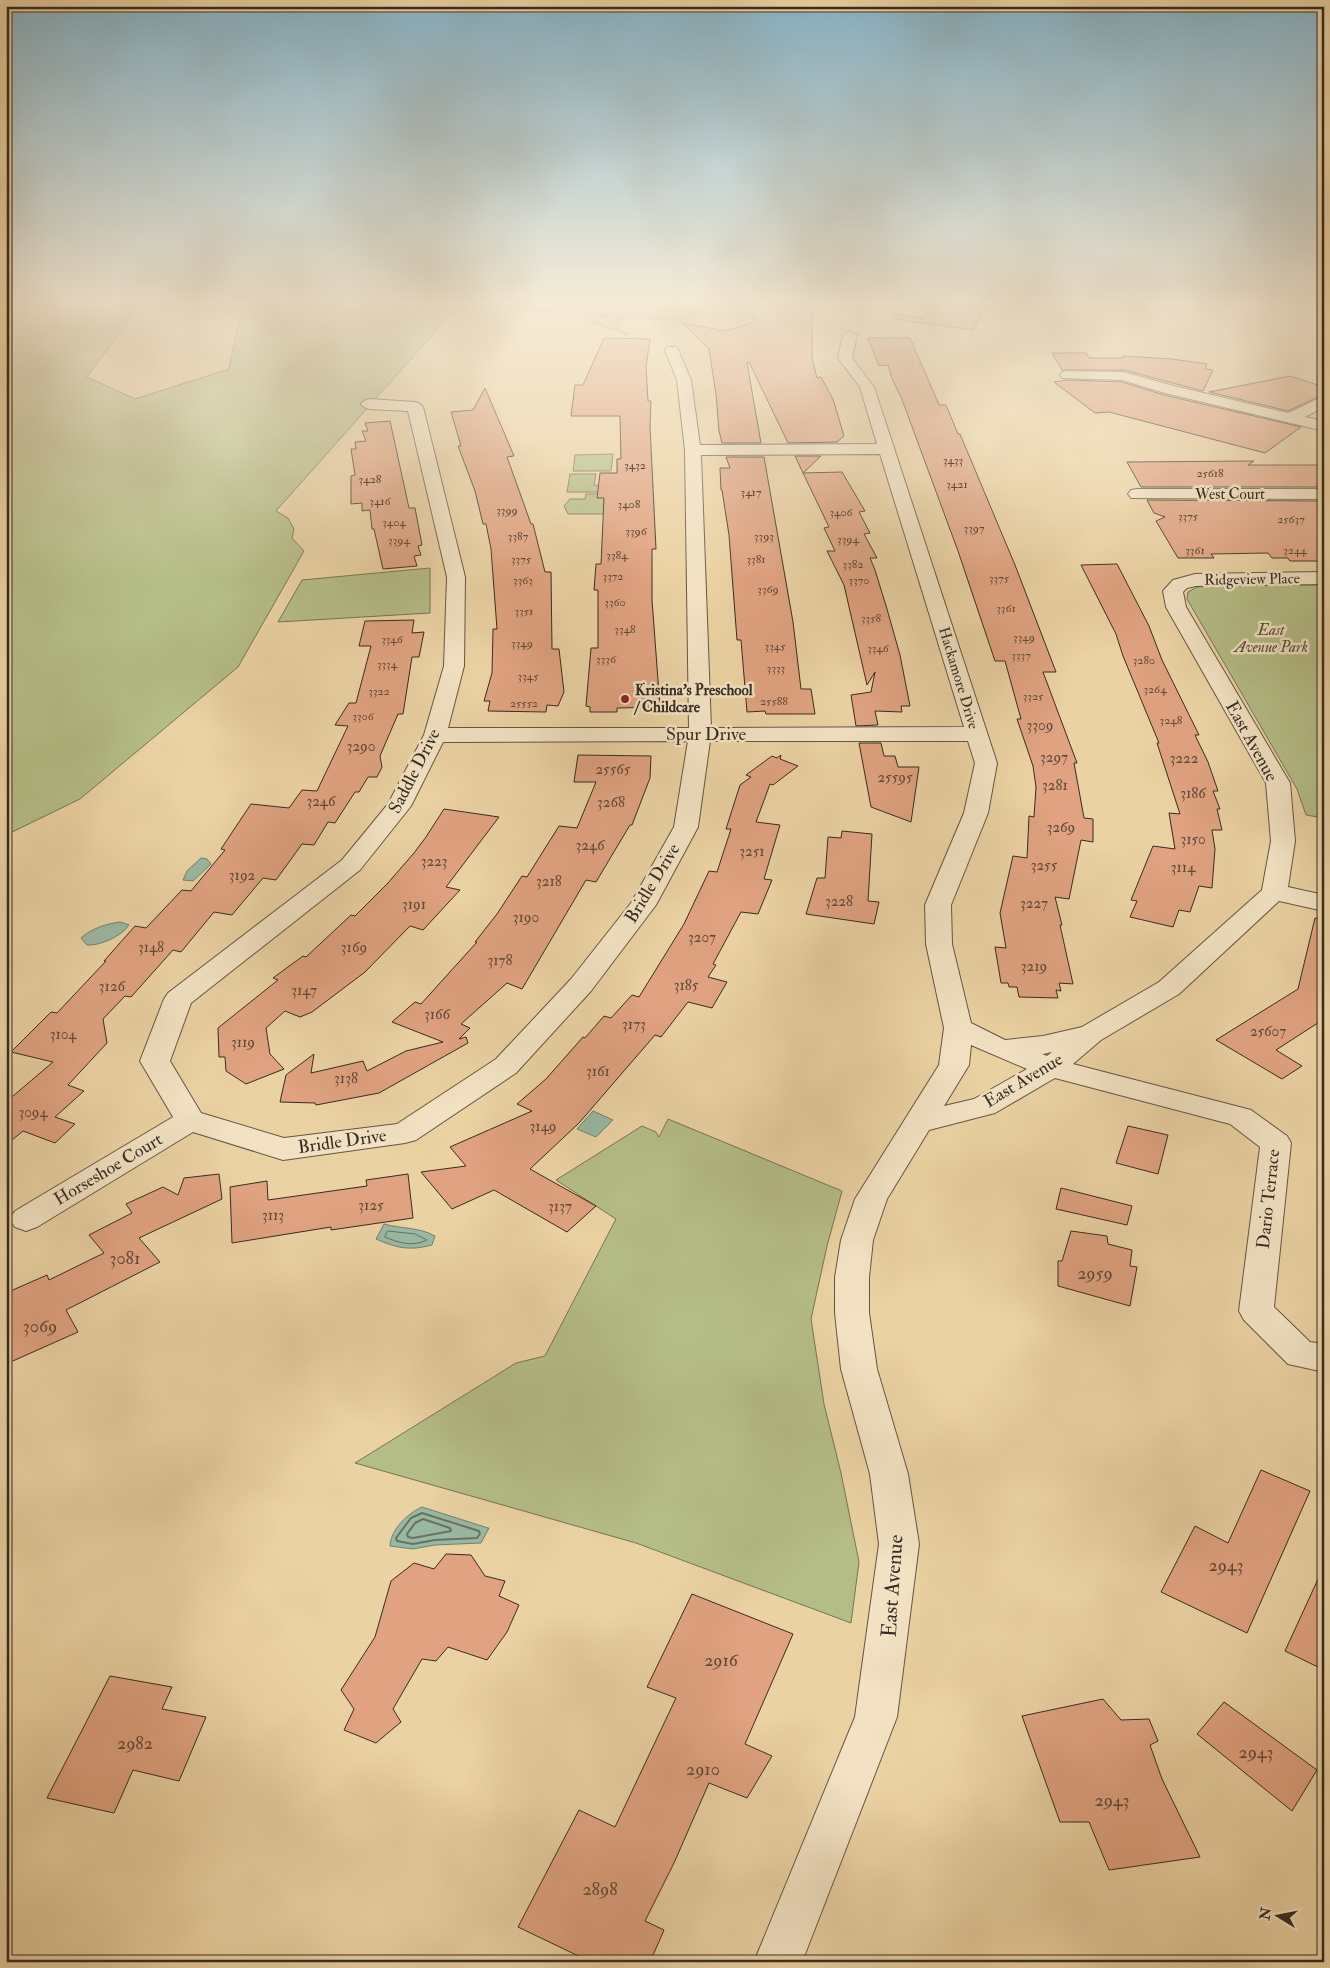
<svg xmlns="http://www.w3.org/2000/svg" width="1330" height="1968" font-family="'IM FELL Double Pica',serif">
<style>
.green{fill:#b5bd87;stroke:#767455}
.water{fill:#99b8a3;stroke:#718070}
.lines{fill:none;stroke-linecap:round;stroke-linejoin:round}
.shore-far1{stroke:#687263;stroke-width:1}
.shore{stroke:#687263;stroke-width:2}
.building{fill:#e0a280;stroke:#362c23}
.minor-casing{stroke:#635643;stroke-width:2}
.minor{fill:#f2e2c3;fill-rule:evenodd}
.poi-dot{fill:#8f2418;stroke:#f2e2c3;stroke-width:2}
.labels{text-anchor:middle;stroke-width:5;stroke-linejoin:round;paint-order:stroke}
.far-number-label{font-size:12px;fill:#604a3a}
.far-street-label{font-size:15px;fill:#362c23;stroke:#f2e2c3}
.far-park-label{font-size:15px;font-style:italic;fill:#4f4937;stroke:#f2e2c3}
.far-poi-label{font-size:15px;font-weight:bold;fill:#362c23;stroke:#f2e2c3;text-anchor:start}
.number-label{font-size:15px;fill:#604a3a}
.street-label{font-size:18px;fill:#362c23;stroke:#f2e2c3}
.near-number-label{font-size:18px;fill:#604a3a}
.near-street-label{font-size:21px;fill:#362c23;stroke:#f2e2c3}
</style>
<rect width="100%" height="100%" fill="#ebd2a3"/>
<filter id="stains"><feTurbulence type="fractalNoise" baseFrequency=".004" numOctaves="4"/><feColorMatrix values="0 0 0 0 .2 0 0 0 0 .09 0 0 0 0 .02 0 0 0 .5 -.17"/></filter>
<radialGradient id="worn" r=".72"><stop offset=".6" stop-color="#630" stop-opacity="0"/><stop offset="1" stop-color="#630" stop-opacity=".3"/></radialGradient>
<g class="green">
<path d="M 6,305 L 140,305 L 87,377 L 135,399 L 229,369 L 242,305 L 700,305 L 697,315 L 677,320 L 458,306 L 276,511 L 288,518 L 294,529 L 292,538 L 304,551 L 238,667 L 80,799 L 6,835 Z"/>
<path d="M 592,316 L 629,318 L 619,322 L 618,328 L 628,335 L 588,321 Z"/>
<path d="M 613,454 L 611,471 L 573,471 L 575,455 Z"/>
<path d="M 570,474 L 596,474 L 594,485 L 649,492 L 567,492 Z"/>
<path d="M 586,494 L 605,494 L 603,505 L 612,506 L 611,514 L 568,514 L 564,506 L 570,499 L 585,499 Z"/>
<path d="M 430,568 L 430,613 L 278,622 L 302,580 Z"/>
<path d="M 1216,585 L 1324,585 L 1324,818 L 1306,815 L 1297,789 L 1187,599 L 1188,592 L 1197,587 Z"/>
<path d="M 668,1119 L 842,1191 L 827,1246 L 811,1319 L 824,1404 L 841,1473 L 859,1562 L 851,1623 L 636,1543 L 355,1463 L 516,1363 L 545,1356 L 616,1219 L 556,1180 L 642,1126 L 656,1132 L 659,1137 Z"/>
</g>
<g class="water">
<path d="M 201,858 L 207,859 L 211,864 L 193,881 L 183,880 L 187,871 Z"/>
<path d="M 121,922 L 129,925 C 122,936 100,946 87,945 L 81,938 C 90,929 108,923 121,922 Z"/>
<path d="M 593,1111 L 613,1120 L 596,1137 L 577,1129 Z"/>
<path d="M 384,1224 C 402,1229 419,1227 435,1236 L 432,1245 C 409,1251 397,1248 376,1239 Z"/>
<path d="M 422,1507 L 488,1528 L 489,1528 L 481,1543 L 435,1545 L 413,1549 L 390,1546 C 391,1529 407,1514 422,1507 Z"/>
</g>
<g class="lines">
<path class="shore-far1" d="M 388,1231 L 415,1234 L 427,1240 C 413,1247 399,1243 385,1237 Z"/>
<g class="shore">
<path d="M 422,1513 L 479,1531 L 480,1534 L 477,1538 L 435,1540 L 413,1544 L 397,1541 L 396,1538 L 411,1518 Z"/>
<path d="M 423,1519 L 450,1528 L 451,1531 L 413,1538 L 408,1537 L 407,1534 L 415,1523 Z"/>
</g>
</g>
<g class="building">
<path d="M 757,305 L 812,305 L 812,358 L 817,378 L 821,377 L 833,399 L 844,436 L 837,442 L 788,443 L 749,362 L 747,363 L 761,443 L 722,443 L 719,431 L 716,394 L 709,349 L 683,323 L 725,331 L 752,323 Z"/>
<path d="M 910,305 L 982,305 L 987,306 L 973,330 L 893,319 L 893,314 L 920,319 L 929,313 L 925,308 Z"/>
<path d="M 604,338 L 650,339 L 646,367 L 648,401 L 651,401 L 650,426 L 656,549 L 652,549 L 652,600 L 660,707 L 617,708 L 617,712 L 590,712 L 590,707 L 586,706 L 591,648 L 598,648 L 598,590 L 594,590 L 596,564 L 601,564 L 604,498 L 597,498 L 600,473 L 617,473 L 617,459 L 621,459 L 620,416 L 571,416 L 575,385 L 583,385 Z"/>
<path d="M 868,338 L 910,338 L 939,405 L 946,405 L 958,434 L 960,434 L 1015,565 L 1056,672 L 1043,672 L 1077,763 L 1074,763 L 1084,818 L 1093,819 L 1093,842 L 1081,840 L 1069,899 L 1055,897 L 1062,925 L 1060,925 L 1073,984 L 1059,983 L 1061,991 L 1056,990 L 1058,998 L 1019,997 L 1017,987 L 1009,987 L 1008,983 L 1001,983 L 995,947 L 1006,948 L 1000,913 L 1013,856 L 1027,858 L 1029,816 L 1034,817 L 1036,787 L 1033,766 L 1017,719 L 1021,719 L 1005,661 L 995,661 L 958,551 L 901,397 L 893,381 L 888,365 L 879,366 Z"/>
<path d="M 1052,353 L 1086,353 L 1089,358 L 1124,358 L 1123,356 L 1172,359 L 1207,364 L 1205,369 L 1213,370 L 1203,391 L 1124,370 L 1062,370 Z"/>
<path d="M 1290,376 L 1324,387 L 1324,394 L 1288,411 L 1209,392 Z"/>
<path d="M 1068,380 L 1122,382 L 1164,395 L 1301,427 L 1265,453 L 1109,412 L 1095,413 L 1054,382 Z"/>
<path d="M 485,388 L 514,456 L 507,457 L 531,524 L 533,524 L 545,572 L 551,572 L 552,649 L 559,649 L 564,692 L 558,706 L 547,705 L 546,712 L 488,711 L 490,701 L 484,701 L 492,673 L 493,629 L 497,629 L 491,549 L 486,524 L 483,524 L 475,491 L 458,446 L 461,446 L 451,412 L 473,410 Z"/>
<path d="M 390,421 L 409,508 L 415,508 L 422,545 L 418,546 L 421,555 L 414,556 L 417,566 L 383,569 L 374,529 L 372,529 L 370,510 L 362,511 L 362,503 L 351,504 L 351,476 L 355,475 L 351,449 L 356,449 L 355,442 L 366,441 L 362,431 L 368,431 L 365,423 Z"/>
<path d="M 795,456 L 821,456 L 803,473 Z"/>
<path d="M 726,457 L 764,457 L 793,622 L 801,689 L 811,689 L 815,714 L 766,714 L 765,711 L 747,712 L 741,640 L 737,640 L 729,535 L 722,490 L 721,490 L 720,468 L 730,468 Z"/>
<path d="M 1254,461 L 1248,465 L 1324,465 L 1324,487 L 1141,487 L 1127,462 Z"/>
<path d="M 842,472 L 865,511 L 859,512 L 870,533 L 864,534 L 877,558 L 870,558 L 875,570 L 887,609 L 900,655 L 910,706 L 901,706 L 902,712 L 875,711 L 878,725 L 856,726 L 851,695 L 871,692 L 875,672 L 867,685 L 844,585 L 827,551 L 835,551 L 824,528 L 829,527 L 803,473 Z"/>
<path d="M 1147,500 L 1324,501 L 1324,561 L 1290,561 L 1288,558 L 1272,558 L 1268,553 L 1211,554 L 1214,558 L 1178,558 L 1156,521 L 1165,517 L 1154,513 Z"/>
<path d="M 1117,564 L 1149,626 L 1162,660 L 1199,735 L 1195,735 L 1208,762 L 1218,791 L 1213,791 L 1220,809 L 1217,809 L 1222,830 L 1212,830 L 1215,849 L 1212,888 L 1199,886 L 1190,912 L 1179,910 L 1173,927 L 1130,917 L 1137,901 L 1131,900 L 1153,846 L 1175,849 L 1169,813 L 1180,814 L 1157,743 L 1159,743 L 1123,656 L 1116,634 L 1081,565 Z"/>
<path d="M 414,620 L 412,633 L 424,632 L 419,657 L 412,657 L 403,714 L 398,714 L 380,756 L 382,767 L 377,777 L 368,777 L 359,792 L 355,792 L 335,823 L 328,822 L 314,845 L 302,844 L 276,880 L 263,878 L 232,915 L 214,912 L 181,952 L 173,950 L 131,997 L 125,996 L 103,1019 L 107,1043 L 68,1085 L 84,1091 L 55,1117 L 75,1124 L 55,1143 L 23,1131 L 6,1145 L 6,1102 L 53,1062 L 11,1052 L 51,1012 L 57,1013 L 106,961 L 104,961 L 135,926 L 146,928 L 182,890 L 191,891 L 225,850 L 221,849 L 251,804 L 289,808 L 302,790 L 317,791 L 348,726 L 335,725 L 349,703 L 356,703 L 371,646 L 359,646 L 365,621 Z"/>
<path d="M 859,743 L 881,743 L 884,756 L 895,756 L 898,767 L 919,767 L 911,822 L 871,807 Z"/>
<path d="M 578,755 L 651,756 L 650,778 L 632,825 L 630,825 L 596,882 L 586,880 L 522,989 L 507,983 L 461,1024 L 470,1028 L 459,1039 L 466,1037 L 468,1043 L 379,1093 L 316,1105 L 315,1103 L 280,1102 L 286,1075 L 314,1054 L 311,1073 L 363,1061 L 367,1071 L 406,1051 L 443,1042 L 392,1022 L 415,1002 L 421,1004 L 477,942 L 475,942 L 497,914 L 522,876 L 527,877 L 559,826 L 577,828 L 596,782 L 574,782 Z"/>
<path d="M 781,755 L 780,759 L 798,766 L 773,785 L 770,784 L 756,822 L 780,825 L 764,879 L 772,880 L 758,914 L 741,912 L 713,964 L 716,965 L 708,977 L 727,982 L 712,1008 L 688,1002 L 661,1037 L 655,1035 L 579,1123 L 530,1169 L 596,1206 L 567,1232 L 494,1190 L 452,1209 L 421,1172 L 466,1166 L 450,1147 L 532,1111 L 517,1104 L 546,1079 L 583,1037 L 585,1038 L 604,1016 L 611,1018 L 632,995 L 639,997 L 684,924 L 709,871 L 717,872 L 731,829 L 726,829 L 740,785 L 751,777 L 746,775 L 772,756 L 777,758 Z"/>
<path d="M 444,809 L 499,817 L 446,887 L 460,890 L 423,930 L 410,926 L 365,972 L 312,1012 L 300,1017 L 285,1011 L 266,1028 L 270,1054 L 284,1069 L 246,1084 L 226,1071 L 225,1057 L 219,1057 L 218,1028 L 278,980 L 273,978 L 303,956 L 306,957 L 351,915 L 355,916 L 387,884 L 414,853 L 426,837 Z"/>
<path d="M 842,831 L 872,834 L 868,901 L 879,902 L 874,924 L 806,914 L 817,878 L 825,878 L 828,837 L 841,838 Z"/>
<path d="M 1315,918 L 1324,919 L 1324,1019 L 1276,1050 L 1302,1066 L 1282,1079 L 1216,1040 L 1298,989 Z"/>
<path d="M 1128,1126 L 1168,1135 L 1158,1174 L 1116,1163 Z"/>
<path d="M 219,1174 L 222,1199 L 139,1238 L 160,1262 L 66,1310 L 78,1332 L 6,1364 L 6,1293 L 47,1275 L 49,1280 L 104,1253 L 89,1235 L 132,1213 L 126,1204 L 163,1187 L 178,1195 L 184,1178 Z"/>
<path d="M 408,1174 L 413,1218 L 331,1230 L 331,1227 L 232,1243 L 230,1187 L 267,1181 L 268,1200 L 367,1186 L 366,1180 Z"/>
<path d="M 1061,1188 L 1132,1206 L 1127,1225 L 1056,1209 Z"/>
<path d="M 1071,1231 L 1107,1236 L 1108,1244 L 1132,1250 L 1130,1266 L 1137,1267 L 1130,1306 L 1058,1286 L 1058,1261 L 1062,1261 Z"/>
<path d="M 1261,1470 L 1310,1491 L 1247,1633 L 1161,1592 L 1195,1526 L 1228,1543 Z"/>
<path d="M 446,1554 L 471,1555 L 485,1576 L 505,1581 L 499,1596 L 519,1605 L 507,1632 L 487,1660 L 448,1647 L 436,1661 L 422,1659 L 393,1709 L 401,1722 L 376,1743 L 344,1730 L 354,1709 L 341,1690 L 375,1637 L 391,1581 L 414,1563 L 434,1569 Z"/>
<path d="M 1324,1566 L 1324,1670 L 1285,1651 Z"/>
<path d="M 692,1594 L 793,1634 L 745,1744 L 772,1756 L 747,1798 L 709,1783 L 674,1863 L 645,1921 L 664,1930 L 650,1962 L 591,1962 L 518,1927 L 579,1810 L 615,1827 L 676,1698 L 647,1687 Z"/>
<path d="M 110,1676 L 172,1687 L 162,1709 L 206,1717 L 179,1781 L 133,1770 L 114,1813 L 47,1798 Z"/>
<path d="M 1103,1699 L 1121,1720 L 1149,1719 L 1158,1741 L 1150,1745 L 1162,1779 L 1200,1857 L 1109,1870 L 1089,1822 L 1060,1822 L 1022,1716 Z"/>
<path d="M 1224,1702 L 1317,1770 L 1292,1811 L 1197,1734 Z"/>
</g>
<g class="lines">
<defs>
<g id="minor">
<path d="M 883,305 L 901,305 L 925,310 L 927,313 L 920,317 L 894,312 Z"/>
<path d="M 850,331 L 857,335 L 852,358 L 874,387 L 997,763 L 988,813 L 951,905 L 952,944 L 971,1023 L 1005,1040 L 1043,1036 L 1082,1027 L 1159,982 L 1262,890 L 1271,841 L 1266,783 L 1166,607 L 1163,591 L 1173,580 L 1195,574 L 1324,572 L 1324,584 L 1196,586 L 1187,588 L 1183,592 L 1186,607 L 1290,783 L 1295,841 L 1288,887 L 1324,895 L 1324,911 L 1279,901 L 1179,994 L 1101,1040 L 1073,1064 L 1251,1110 L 1287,1136 L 1291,1143 L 1274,1307 L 1310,1342 L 1324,1344 L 1324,1372 L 1288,1364 L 1244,1320 L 1239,1311 L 1260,1147 L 1230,1124 L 1055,1078 L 995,1113 L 929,1130 L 887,1199 L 873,1240 L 869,1277 L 869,1313 L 877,1369 L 908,1474 L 919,1544 L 897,1717 L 802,1962 L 754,1962 L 855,1717 L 879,1544 L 870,1474 L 841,1369 L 835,1313 L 835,1277 L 841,1240 L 855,1199 L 939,1065 L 944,1028 L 926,944 L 925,905 L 964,813 L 975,763 L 968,741 L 710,741 L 698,827 L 656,905 L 591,991 L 516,1073 L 416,1140 L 405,1143 L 283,1160 L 193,1132 L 37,1227 L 26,1231 L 15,1227 L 10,1219 L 15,1211 L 173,1117 L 140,1061 L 164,999 L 168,993 L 342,860 L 388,804 L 424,735 L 444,666 L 447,577 L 408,411 L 369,409 L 364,407 L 361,404 L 364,401 L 369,399 L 415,402 L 420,404 L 423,407 L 465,577 L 464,666 L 448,728 L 689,728 L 685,450 L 677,380 L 665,350 L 667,347 L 677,347 L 691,380 L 700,445 L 877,444 L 860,387 L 838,358 L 843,335 ZM 880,454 L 964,727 L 711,728 L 701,455 ZM 688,741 L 674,827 L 631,903 L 571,979 L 496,1059 L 397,1124 L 284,1138 L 201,1113 L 170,1061 L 191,1003 L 360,870 L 411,806 L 443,742 ZM 971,1045 L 1027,1069 L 974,1099 L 944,1106 L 969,1065 ZM 1052,1052 L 1047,1056 L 1042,1054 L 1043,1054 Z"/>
<path d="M 1067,371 L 1123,372 L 1174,386 L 1288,413 L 1324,396 L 1324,407 L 1305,417 L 1324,421 L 1324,431 L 1165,393 L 1122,380 L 1062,378 L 1060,375 L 1062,372 Z"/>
<path d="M 1137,489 L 1324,489 L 1324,499 L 1131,498 L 1128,494 L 1131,490 Z"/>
</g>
</defs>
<use href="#minor" class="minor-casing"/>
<use href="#minor" class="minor"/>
</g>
<linearGradient id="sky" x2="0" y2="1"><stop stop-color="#88b6cc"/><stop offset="0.52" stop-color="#f6ebd6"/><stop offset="1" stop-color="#f6ebd6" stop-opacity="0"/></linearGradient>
<rect width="1330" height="581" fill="url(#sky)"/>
<circle class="poi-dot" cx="625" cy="699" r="5"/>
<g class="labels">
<g class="far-number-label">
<text x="953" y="464">3433</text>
<text x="635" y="469">3432</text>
<text x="1210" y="477">25618</text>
<text x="370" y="483">3428</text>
<text x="957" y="488">3421</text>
<text x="751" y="496">3417</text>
<text x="380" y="505">3416</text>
<text x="629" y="508">3408</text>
<text x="507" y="514">3399</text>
<text x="841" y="516">3406</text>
<text x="1188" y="520">3375</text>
<text x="1291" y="523">25637</text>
<text x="394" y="526">3404</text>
<text x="974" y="532">3397</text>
<text x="636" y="535">3396</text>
<text x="518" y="540">3387</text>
<text x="764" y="540">3393</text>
<text x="848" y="543">3394</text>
<text x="399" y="544">3394</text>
<text x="1195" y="554">3361</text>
<text x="1295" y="554">3244</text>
<text x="617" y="559">3384</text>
<text x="521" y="563">3375</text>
<text x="756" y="563">3381</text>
<text x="853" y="568">3382</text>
<text x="613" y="580">3372</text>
<text x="999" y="582">3375</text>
<text x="523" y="584">3363</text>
<text x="859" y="584">3370</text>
<text x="768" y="593">3369</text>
<text x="615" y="606">3360</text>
<text x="1006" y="612">3361</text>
<text x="524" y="615">3351</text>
<text x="871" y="622">3358</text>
<text x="625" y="633">3348</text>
<text x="1024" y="641">3349</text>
<text x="392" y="643">3346</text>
<text x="522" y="647">3349</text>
<text x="775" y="650">3345</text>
<text x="878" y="652">3346</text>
<text x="1021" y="659">3337</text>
<text x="606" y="663">3336</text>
<text x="1144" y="664">3280</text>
<text x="387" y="668">3334</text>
<text x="776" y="672">3333</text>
<text x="528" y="680">3345</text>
<text x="1155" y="693">3264</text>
<text x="379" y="695">3322</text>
<text x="1033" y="700">3325</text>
<text x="774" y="705">25588</text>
<text x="524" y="707">25552</text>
<text x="363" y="720">3306</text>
<text x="1171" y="724">3248</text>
</g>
<g class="far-street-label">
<text x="1230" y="499">West Court</text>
<text transform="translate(1252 579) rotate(-1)" y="5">Ridgeview Place</text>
<text transform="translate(959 678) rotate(73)" y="5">Hackamore Drive</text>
</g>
<g class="far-park-label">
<text x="1271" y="635">East<tspan x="1271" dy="17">Avenue Park</tspan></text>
</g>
<g class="far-poi-label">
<text x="635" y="695">Kristina's Preschool<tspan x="635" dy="17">/ Childcare</tspan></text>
</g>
<g class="number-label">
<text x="1040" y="730">3309</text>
<text x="361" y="751">3290</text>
<text x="1054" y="762">3297</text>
<text x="1184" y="763">3222</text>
<text x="613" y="774">25565</text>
<text x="895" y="782">25595</text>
<text x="1055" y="790">3281</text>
<text x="1193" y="798">3186</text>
<text x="321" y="806">3246</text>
<text x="611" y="807">3268</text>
<text x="1061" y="832">3269</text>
<text x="1193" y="844">3150</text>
<text x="590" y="850">3246</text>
<text x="752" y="856">3251</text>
<text x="434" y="866">3223</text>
<text x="1044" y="870">3255</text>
<text x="1183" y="872">3114</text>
<text x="242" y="880">3192</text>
<text x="549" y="886">3218</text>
<text x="839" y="906">3228</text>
<text x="1034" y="908">3227</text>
<text x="414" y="909">3191</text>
<text x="526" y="922">3190</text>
<text x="702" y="942">3207</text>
<text x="151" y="952">3148</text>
<text x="354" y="952">3169</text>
<text x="500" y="965">3178</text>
<text x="1034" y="971">3219</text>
<text x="686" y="990">3185</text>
<text x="112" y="991">3126</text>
<text x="304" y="995">3147</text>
<text x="437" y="1019">3166</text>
<text x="634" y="1029">3173</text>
<text x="1268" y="1036">25607</text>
<text x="63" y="1039">3104</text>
<text x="243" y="1047">3119</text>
<text x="598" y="1076">3161</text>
<text x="346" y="1083">3138</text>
<text x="33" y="1117">3094</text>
<text x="543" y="1131">3149</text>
<text x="371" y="1210">3125</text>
<text x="560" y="1211">3137</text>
<text x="273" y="1220">3113</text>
</g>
<g class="street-label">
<text x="706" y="740">Spur Drive</text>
<text transform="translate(1252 741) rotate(61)" y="6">East Avenue</text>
<text transform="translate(414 771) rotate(-63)" y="6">Saddle Drive</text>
<text transform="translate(652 883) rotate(-59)" y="6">Bridle Drive</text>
<text transform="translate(1023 1080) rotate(-31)" y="6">East Avenue</text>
<text transform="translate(342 1141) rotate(-8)" y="6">Bridle Drive</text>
<text transform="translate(108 1169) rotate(-31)" y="6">Horseshoe Court</text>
<text transform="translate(1268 1199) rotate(-84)" y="6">Dario Terrace</text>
</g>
<g class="near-number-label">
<text x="125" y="1264">3081</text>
<text x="1095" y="1279">2959</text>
<text x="40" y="1332">3069</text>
<text x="1226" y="1571">2943</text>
<text x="721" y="1666">2916</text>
<text x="135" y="1749">2982</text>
<text x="1256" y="1758">2943</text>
<text x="703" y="1775">2910</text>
<text x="1112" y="1806">2943</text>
<text x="600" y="1895">2898</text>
</g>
<g class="near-street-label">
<text transform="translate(892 1586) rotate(-86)" y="7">East Avenue</text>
</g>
</g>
<rect width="1330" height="1968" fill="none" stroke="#ebd2a3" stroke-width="25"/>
<rect x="8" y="8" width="1315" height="1953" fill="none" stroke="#362c23" stroke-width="2.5"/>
<rect x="12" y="12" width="1305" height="1943" fill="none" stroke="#362c23"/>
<g transform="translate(1278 1916) rotate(280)" stroke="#f2e2c3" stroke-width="4" paint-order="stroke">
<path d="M0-4L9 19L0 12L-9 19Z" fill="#362c23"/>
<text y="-8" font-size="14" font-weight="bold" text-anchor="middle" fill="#362c23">N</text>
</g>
<rect width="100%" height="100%" filter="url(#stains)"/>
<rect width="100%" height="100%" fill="url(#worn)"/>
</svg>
